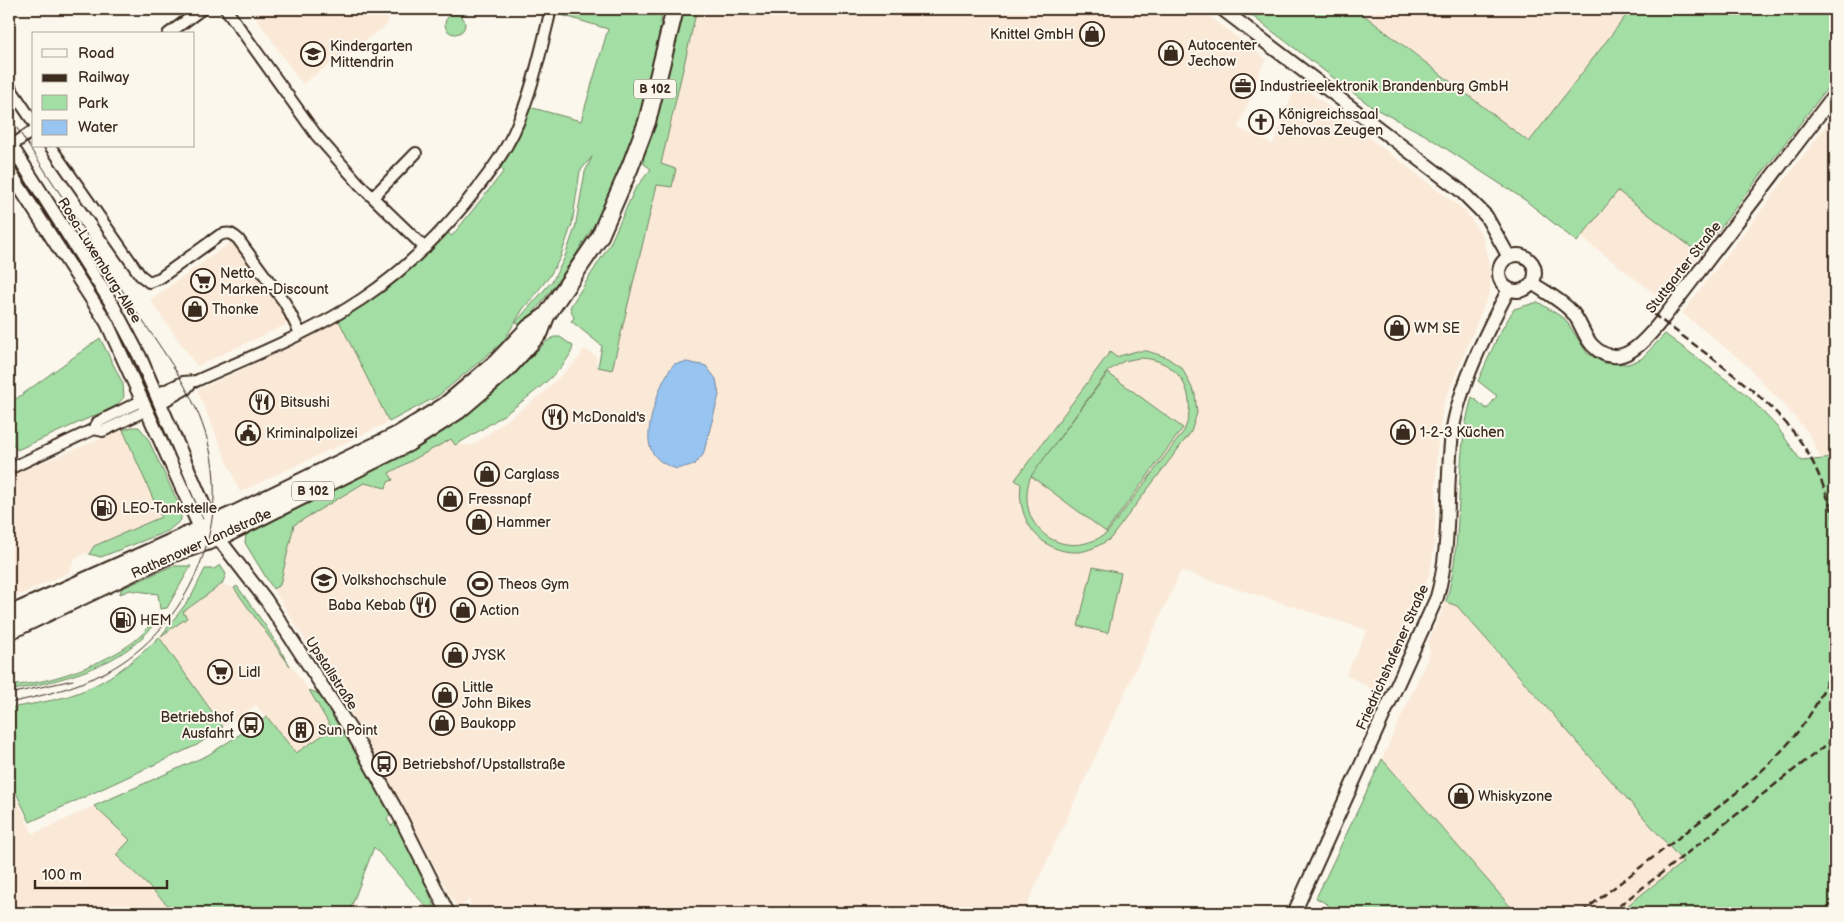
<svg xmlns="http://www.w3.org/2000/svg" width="1844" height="922" font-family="'Balsamiq Sans',sans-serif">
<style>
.built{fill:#fbe9d8;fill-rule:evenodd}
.green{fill:#a3dea4;stroke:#6f8461;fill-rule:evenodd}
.water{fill:#97c4f1;stroke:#72869d}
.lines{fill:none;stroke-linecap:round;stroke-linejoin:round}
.minor-casing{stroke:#3b2a1e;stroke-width:14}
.tertiary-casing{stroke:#3b2a1e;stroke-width:16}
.primary-casing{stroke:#3b2a1e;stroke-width:20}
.minor{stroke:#fbf7ec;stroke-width:10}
.tertiary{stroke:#fbf7ec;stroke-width:12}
.primary{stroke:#fbf7ec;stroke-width:16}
.tram{stroke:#3b2a1e;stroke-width:1}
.rail{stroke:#3b2a1e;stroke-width:2.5;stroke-dasharray:8 4;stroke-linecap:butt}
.labels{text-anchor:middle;stroke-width:4;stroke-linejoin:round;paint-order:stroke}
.shield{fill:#fbf7ec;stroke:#75685c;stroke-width:1}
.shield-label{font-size:12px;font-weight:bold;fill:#3b2a1e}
.poi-label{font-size:14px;fill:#3b2a1e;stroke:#fbf7ec;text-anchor:start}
.street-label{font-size:14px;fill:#3b2a1e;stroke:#fbf7ec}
</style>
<rect width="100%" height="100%" fill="#fbf7ec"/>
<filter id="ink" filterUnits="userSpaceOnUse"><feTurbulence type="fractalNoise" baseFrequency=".02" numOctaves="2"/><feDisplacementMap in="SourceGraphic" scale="10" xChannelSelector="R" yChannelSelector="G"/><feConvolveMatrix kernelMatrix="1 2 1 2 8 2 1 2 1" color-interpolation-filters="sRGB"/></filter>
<g filter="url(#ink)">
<g class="built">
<path d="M 250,9 L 390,9 L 387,25 L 302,84 Z"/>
<path d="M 697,9 L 1200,9 L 1267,60 L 1263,64 L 1238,128 L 1273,144 L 1297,82 L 1465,211 L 1483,236 L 1491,274 L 1490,291 L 1443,406 L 1437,449 L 1435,542 L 1430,572 L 1382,694 L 1346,675 L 1367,630 L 1181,571 L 1023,913 L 469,913 L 470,899 L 458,910 L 366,738 L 273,589 L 280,585 L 293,525 L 364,483 L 389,473 L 451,438 L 455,445 L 473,445 L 543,393 L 579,358 L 584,349 L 596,356 L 597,367 L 612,370 L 657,185 L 672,187 L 676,169 L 661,164 ZM 665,375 L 686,468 L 677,469 L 668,466 L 647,435 Z"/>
<path d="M 1356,9 L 1631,9 L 1529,142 Z"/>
<path d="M 1835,114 L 1835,458 L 1821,458 L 1809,434 L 1785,406 L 1743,362 L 1682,313 Z"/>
<path d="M 1618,190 L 1700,254 L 1664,301 L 1581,237 Z"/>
<path d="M 234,240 L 278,301 L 290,323 L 197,366 L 150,300 Z"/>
<path d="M 339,321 L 389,422 L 240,492 L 197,390 L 299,343 Z"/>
<path d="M 123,430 L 161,517 L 94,546 L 89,552 L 74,559 L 70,572 L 9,600 L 9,476 Z"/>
<path d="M 222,584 L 234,588 L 309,690 L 332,729 L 295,753 L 256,705 L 223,727 L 159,637 L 186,618 L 183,612 Z"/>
<path d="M 1446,602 L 1457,606 L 1683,862 L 1618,913 L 1516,913 L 1382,759 L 1430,653 L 1428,642 Z"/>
<path d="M 10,784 L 33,834 L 94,806 L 131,840 L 116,855 L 176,913 L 9,913 Z"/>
</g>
<g class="green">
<path d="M 556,9 L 662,9 C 661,35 654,58 648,83 C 641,112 634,143 622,171 C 596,228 562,279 522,327 L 516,322 L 553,280 L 564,259 L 575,228 L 585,172 L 592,157 L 580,171 L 572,224 L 560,258 L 549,277 L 523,309 L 503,342 L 438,396 L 389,422 L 339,321 C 377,294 417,268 447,232 L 452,236 L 504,171 L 499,167 L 529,107 L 581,121 L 608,29 L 555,13 Z"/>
<path d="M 681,9 L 697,9 L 661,164 L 676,169 L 672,187 L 657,185 L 612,370 L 598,367 L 602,346 L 571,321 L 574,318 L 570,307 L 609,246 L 635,189 L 651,169 L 644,164 L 643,154 Z"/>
<path d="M 1243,9 L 1356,9 L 1529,142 L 1631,9 L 1835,9 L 1835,78 L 1700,254 L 1618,191 L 1577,242 L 1525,200 L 1425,135 L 1372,107 Z"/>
<circle cx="455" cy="24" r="10"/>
<path d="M 1538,302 L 1565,319 L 1587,353 L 1604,363 L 1628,364 L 1641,359 L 1665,334 L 1748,396 L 1778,428 L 1801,461 L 1835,458 L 1835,913 L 1618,913 L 1683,862 L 1457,606 L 1446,602 C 1466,531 1452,466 1472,397 L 1487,409 L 1497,396 L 1478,381 L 1499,334 L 1514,309 Z"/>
<path d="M 554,337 L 560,337 L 573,346 C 569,375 482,431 455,445 L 451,439 L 389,473 L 393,480 L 388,482 L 386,488 L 364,483 L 294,525 L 280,585 L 273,589 L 245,543 L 246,535 L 423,445 L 498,390 L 546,342 Z"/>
<path d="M 100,338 L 123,384 L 124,397 L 116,406 L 17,450 L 9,438 L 9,404 Z"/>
<path d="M 1137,351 L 1147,351 L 1166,357 L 1182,368 L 1195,394 L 1197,413 L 1191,432 L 1110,539 C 1100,545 1090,551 1078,552 C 1040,554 1016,518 1021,484 L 1015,480 L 1110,352 L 1116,357 ZM 1139,358 C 1179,358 1200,395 1184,431 L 1107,533 C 1064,564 1014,528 1030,478 L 1108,371 L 1124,361 Z"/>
<path d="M 1108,373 L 1183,428 L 1106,532 L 1031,476 Z"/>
<path d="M 132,427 L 139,427 L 147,437 L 181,509 L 181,520 L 168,531 L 101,557 L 89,554 L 94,546 L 161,517 L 123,430 Z"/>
<path d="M 220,565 L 226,574 L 222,584 L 183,612 L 187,618 L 161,636 L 191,597 L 205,569 L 214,569 Z"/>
<path d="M 172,566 L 191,566 L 167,608 L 160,609 L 158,594 L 130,590 L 120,594 L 121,589 Z"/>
<path d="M 1093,567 L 1121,573 L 1108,633 L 1078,626 Z"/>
<path d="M 237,586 L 265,625 L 290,666 L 234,588 Z"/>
<path d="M 152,619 L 158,619 C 125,667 62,680 9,691 L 9,685 C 44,687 141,654 152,619 Z"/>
<path d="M 159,637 L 223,727 L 197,745 L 30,822 L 11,782 L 9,783 L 9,708 C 27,705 47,702 65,697 C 101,687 133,663 159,637 Z"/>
<path d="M 309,690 L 317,693 L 322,698 L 392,812 L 387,819 L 391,826 L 397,822 L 420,869 L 436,911 L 429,910 L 374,847 L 349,913 L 176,913 L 116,855 L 130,840 L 94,806 L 208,755 L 267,717 L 296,753 L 332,729 Z"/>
<path d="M 1382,759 L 1516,913 L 1336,913 L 1327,904 L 1316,898 Z"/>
</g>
<path class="water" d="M 687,362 L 706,366 L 716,379 L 719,395 L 703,455 L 695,464 L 677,469 C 644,459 646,438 653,410 C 658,393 663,378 674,364 Z"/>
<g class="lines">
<defs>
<g id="minor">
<path d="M 226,9 L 317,136 L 361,186 L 425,248"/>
<path d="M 168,34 L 202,9"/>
<path d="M 9,86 L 34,123"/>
<path d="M 11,146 L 34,130"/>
<path d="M 50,146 L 140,275 L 149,282 L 160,278 L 220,235 C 228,232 231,233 238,239 L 285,303 L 300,333"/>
<path d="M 373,197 L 416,153"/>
<path d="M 157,394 L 183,382 L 196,381 C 252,356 311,333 362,299 C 401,273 435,240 465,204 C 483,181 501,159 514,132 C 532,93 541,50 551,9"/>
<path d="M 161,403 L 186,389 L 191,383"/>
<path d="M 94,429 L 98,422 L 143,400"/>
<path d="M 9,469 L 94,429 L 103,431 L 147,410"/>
</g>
<g id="tertiary">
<path d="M 1222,9 L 1461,191 L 1486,216 L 1509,257"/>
<path d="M 9,142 L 112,304 L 140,357 L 218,538 L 266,600 L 354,735 L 399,815 L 448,913"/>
<path d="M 9,171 L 107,323 L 200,528 L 207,532"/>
<circle cx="1517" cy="273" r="18"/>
<path d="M 1532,283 C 1545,292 1561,300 1572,312 C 1581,322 1583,335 1592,345 C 1621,375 1648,337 1665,316 L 1835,94"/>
<path d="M 1294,913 L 1437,597 C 1452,544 1445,489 1452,434 C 1458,388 1487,330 1509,289"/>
</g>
<g id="primary">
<path d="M 9,615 L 235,514 L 398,435 L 445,406 L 497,362 L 529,328 L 546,316"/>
<path d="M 9,631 L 171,554 L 218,538 L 408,443 L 459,410 L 506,370 L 540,332 L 546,316 L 599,238 L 630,167 L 647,122 L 675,9"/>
</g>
</defs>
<use href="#minor" class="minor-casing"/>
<use href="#tertiary" class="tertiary-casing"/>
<use href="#primary" class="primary-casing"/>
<use href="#minor" class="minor"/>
<use href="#tertiary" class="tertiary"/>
<use href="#primary" class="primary"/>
<g class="tram">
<path d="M 9,116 C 50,178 91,241 131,304 C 158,344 190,385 205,432 C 235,522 189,628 106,672 C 75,688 42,696 9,703"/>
<path d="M 9,694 L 73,680"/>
</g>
<g class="rail">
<path d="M 1653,314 C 1699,349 1764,392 1798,438 C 1816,463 1826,491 1835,521"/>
<path d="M 1581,913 C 1617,885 1654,857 1690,829 C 1751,782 1817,734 1835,655"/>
<path d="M 1610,913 L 1835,738"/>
</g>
</g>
</g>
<defs>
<symbol id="shop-ring" viewBox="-11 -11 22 22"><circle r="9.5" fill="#fbf7ec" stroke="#3b2a1e" stroke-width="1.5"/><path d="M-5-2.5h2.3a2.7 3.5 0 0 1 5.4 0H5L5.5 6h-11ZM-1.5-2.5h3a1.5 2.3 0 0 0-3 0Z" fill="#3b2a1e"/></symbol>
<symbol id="school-ring" viewBox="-11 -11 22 22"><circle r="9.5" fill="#fbf7ec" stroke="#3b2a1e" stroke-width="1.5"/><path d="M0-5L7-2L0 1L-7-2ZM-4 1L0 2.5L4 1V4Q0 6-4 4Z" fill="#3b2a1e"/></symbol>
<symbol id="office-ring" viewBox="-11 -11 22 22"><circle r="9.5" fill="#fbf7ec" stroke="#3b2a1e" stroke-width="1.5"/><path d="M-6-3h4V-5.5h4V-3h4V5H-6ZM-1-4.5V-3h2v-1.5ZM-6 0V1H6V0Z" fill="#3b2a1e"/></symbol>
<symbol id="church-ring" viewBox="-11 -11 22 22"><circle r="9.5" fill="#fbf7ec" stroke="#3b2a1e" stroke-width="1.5"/><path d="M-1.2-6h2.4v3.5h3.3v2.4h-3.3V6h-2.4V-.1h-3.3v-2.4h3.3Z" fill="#3b2a1e"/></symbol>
<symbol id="supermarket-ring" viewBox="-11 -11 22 22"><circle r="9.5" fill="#fbf7ec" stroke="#3b2a1e" stroke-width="1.5"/><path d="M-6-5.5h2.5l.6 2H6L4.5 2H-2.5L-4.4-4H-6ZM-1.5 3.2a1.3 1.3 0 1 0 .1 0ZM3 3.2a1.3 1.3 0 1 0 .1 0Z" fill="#3b2a1e"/></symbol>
<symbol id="restaurant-ring" viewBox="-11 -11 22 22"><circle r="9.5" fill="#fbf7ec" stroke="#3b2a1e" stroke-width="1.5"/><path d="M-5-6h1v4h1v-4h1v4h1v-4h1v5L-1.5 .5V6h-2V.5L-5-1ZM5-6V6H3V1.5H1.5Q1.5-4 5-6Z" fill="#3b2a1e"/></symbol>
<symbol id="civic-ring" viewBox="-11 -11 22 22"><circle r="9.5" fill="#fbf7ec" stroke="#3b2a1e" stroke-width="1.5"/><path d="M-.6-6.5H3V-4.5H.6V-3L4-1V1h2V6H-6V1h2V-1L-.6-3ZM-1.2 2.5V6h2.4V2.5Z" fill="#3b2a1e"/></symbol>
<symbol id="fuel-ring" viewBox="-11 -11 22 22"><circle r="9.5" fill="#fbf7ec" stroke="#3b2a1e" stroke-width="1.5"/><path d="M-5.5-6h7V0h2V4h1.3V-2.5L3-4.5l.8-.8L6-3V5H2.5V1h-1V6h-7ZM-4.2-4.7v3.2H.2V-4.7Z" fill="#3b2a1e"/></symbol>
<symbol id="university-ring" viewBox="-11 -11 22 22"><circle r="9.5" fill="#fbf7ec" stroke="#3b2a1e" stroke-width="1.5"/><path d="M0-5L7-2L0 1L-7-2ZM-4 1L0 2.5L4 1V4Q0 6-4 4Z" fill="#3b2a1e"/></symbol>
<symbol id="stadium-ring" viewBox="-11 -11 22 22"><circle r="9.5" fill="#fbf7ec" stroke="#3b2a1e" stroke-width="1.5"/><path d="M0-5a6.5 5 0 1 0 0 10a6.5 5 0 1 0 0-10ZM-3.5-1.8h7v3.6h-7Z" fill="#3b2a1e"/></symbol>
<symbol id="bus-ring" viewBox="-11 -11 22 22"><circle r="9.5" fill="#fbf7ec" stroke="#3b2a1e" stroke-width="1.5"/><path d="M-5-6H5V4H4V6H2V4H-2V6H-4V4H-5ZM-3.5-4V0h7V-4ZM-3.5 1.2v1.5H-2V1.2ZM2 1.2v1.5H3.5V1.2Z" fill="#3b2a1e"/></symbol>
<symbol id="building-ring" viewBox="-11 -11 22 22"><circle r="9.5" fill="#fbf7ec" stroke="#3b2a1e" stroke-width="1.5"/><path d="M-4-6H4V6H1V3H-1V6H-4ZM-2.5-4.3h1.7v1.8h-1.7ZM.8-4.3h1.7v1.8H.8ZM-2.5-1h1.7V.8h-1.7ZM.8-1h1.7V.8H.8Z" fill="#3b2a1e"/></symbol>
</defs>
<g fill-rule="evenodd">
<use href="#shop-ring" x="1078" y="20" width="28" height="28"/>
<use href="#shop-ring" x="1157" y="39" width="28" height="28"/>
<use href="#school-ring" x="299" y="40" width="28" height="28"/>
<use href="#office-ring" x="1229" y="72" width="28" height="28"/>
<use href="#church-ring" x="1247" y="108" width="28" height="28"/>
<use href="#supermarket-ring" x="189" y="267" width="28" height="28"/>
<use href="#shop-ring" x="181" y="295" width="28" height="28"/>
<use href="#shop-ring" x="1383" y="314" width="28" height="28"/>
<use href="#restaurant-ring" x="248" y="388" width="28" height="28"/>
<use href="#restaurant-ring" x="541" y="403" width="28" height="28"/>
<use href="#shop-ring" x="1389" y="418" width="28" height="28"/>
<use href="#civic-ring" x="234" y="419" width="28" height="28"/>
<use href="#shop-ring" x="473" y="460" width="28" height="28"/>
<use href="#shop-ring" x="436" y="485" width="28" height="28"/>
<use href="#fuel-ring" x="90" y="494" width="28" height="28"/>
<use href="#shop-ring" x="465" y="508" width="28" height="28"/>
<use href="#university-ring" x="310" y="566" width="28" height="28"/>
<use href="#stadium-ring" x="466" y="570" width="28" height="28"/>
<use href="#restaurant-ring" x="409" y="591" width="28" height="28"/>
<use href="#shop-ring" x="449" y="596" width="28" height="28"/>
<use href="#fuel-ring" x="109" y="606" width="28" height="28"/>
<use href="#shop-ring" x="441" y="641" width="28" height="28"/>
<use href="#supermarket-ring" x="206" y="658" width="28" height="28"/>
<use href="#shop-ring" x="431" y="681" width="28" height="28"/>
<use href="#shop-ring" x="428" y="709" width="28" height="28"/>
<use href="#bus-ring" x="237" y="711" width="28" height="28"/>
<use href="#building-ring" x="287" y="716" width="28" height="28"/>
<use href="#bus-ring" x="370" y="750" width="28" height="28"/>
<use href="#shop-ring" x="1447" y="782" width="28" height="28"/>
</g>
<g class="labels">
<g class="shield">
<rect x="634" y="79.5" width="42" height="19" rx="4"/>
<rect x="292" y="481.5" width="42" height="19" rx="4"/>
</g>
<g class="shield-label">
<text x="655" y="93">B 102</text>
<text x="313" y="495">B 102</text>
</g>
<g class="poi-label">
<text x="1074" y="39" text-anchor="end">Knittel GmbH</text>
<text x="1188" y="50">Autocenter<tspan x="1188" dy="16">Jechow</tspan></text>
<text x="330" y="51">Kindergarten<tspan x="330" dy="16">Mittendrin</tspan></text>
<text x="1260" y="91">Industrieelektronik Brandenburg GmbH</text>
<text x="1278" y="119">Königreichssaal<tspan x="1278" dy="16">Jehovas Zeugen</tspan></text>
<text x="220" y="278">Netto<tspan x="220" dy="16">Marken-Discount</tspan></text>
<text x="212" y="314">Thonke</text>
<text x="1414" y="333">WM SE</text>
<text x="280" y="407">Bitsushi</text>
<text x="572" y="422">McDonald's</text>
<text x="1420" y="437">1-2-3 Küchen</text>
<text x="266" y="438">Kriminalpolizei</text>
<text x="504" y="479">Carglass</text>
<text x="468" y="504">Fressnapf</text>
<text x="122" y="513">LEO-Tankstelle</text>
<text x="496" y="527">Hammer</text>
<text x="342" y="585">Volkshochschule</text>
<text x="498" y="589">Theos Gym</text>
<text x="406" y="610" text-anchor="end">Baba Kebab</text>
<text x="480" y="615">Action</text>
<text x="140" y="625">HEM</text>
<text x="472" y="660">JYSK</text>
<text x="238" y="677">Lidl</text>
<text x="462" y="692">Little<tspan x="462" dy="16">John Bikes</tspan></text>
<text x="234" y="722" text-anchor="end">Betriebshof<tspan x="234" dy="16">Ausfahrt</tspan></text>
<text x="460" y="728">Baukopp</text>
<text x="318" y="735">Sun Point</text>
<text x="402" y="769">Betriebshof/Upstallstraße</text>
<text x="1478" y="801">Whiskyzone</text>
</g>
<g class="street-label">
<text transform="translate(100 260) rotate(58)" y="5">Rosa-Luxemburg-Allee</text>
<text transform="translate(1683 267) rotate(-52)" y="5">Stuttgarter Straße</text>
<text transform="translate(201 543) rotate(-24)" y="5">Rathenower Landstraße</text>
<text transform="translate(1392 657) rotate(-66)" y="5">Friedrichshafener Straße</text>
<text transform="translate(332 673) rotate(57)" y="5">Upstallstraße</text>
</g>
</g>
<rect width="1844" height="922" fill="none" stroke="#fbf7ec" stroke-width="30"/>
<rect x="15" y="15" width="1814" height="892" fill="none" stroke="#3b2a1e" stroke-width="2" filter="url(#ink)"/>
<rect x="32" y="32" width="162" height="115" fill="#fbf7ec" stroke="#aea59a"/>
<rect x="42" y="49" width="25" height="8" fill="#fbf7ec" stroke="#aea59a"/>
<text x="78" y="58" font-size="15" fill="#3b2a1e">Road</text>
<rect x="42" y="74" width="25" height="8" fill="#3b2a1e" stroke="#aea59a"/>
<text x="78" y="82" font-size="15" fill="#3b2a1e">Railway</text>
<rect x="42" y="95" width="25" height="15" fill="#a3dea4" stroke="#aea59a"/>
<text x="78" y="108" font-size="15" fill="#3b2a1e">Park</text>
<rect x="42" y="120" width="25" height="15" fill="#97c4f1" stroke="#aea59a"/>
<text x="78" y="132" font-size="15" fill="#3b2a1e">Water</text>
<path d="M35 880v8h132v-8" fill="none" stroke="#3b2a1e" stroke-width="2.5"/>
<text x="42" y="880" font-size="15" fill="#3b2a1e" stroke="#fbf7ec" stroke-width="4" paint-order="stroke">100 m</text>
</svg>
